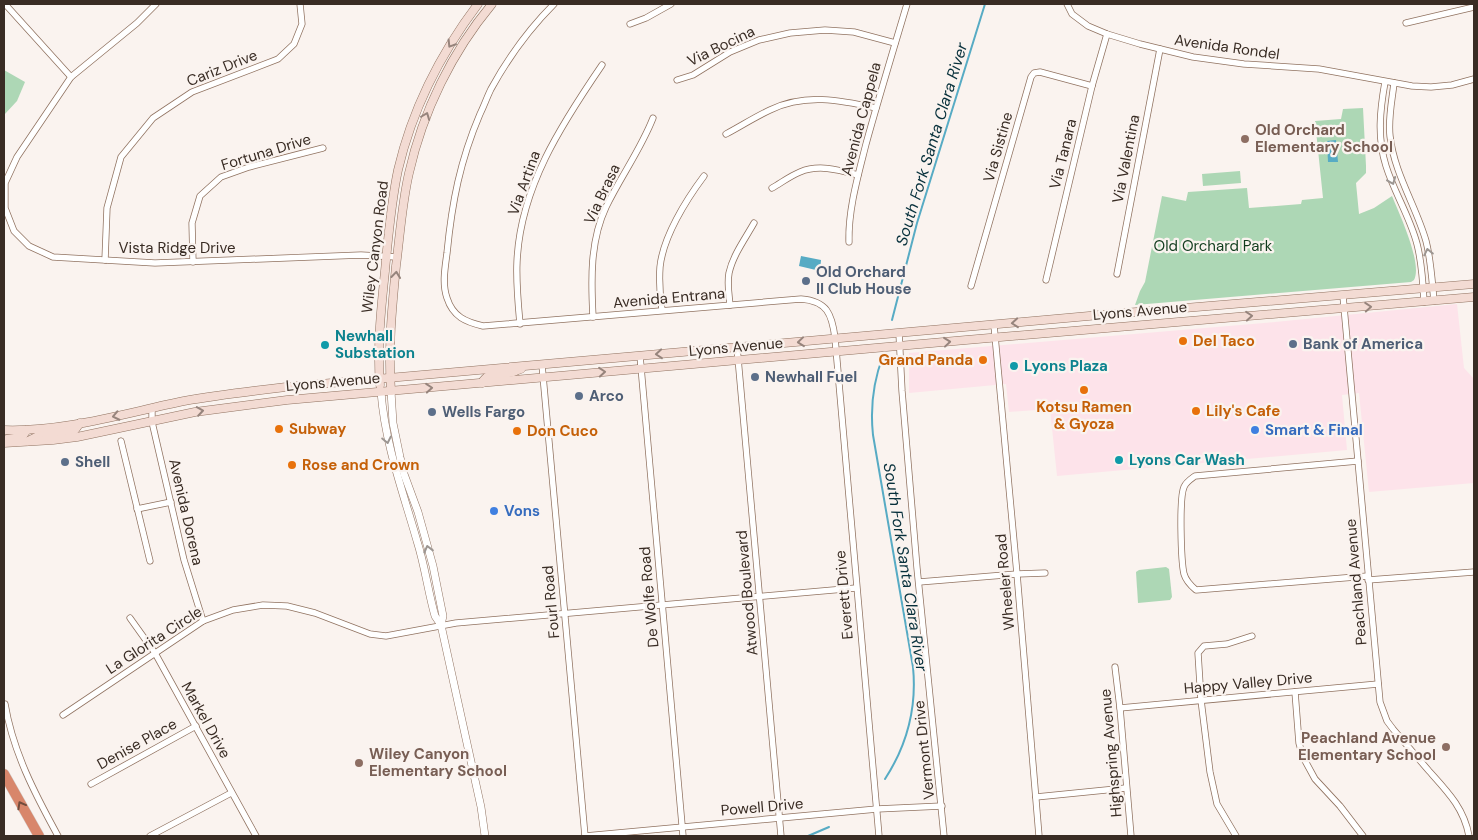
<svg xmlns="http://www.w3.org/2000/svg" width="1478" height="840" font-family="'DM Sans',sans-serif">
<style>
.commercial{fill:#fde3ea}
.green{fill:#add7b5}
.water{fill:#57abc4}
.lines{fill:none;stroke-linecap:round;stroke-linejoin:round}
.stream{stroke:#57abc4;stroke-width:2}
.minor-casing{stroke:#907260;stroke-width:7}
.tertiary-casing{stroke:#907260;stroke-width:8}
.secondary-casing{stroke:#907260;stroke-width:9}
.motorway-casing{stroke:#d3d1cf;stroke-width:11}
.minor{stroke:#fff;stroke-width:5.5}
.tertiary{stroke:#fff;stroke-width:7}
.secondary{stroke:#f3dbd3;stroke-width:8}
.motorway{stroke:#d8866b;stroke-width:10}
.oneway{stroke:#96847c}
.oneway2{stroke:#9c9692}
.oneway3{stroke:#714c3d}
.education-dot{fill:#8d6e63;stroke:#faf3ef;stroke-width:2}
.service-dot{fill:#5c6f8a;stroke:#faf3ef;stroke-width:2}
.food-dot{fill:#e8710a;stroke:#faf3ef;stroke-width:2}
.culture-dot{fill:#0f9aa8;stroke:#faf3ef;stroke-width:2}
.shop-dot{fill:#3f7fe0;stroke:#faf3ef;stroke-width:2}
.labels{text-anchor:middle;stroke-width:4.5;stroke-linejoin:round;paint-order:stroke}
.street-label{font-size:15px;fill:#392c24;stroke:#faf3ef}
.education-label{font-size:15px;font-weight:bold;fill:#785e54;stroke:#faf3ef;text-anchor:start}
.park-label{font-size:15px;fill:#103c1d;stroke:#faf3ef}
.service-label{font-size:15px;font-weight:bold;fill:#4e5e75;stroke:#faf3ef;text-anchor:start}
.culture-label{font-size:15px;font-weight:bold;fill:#0d838f;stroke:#faf3ef;text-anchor:start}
.food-label{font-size:15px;font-weight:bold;fill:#c56008;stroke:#faf3ef;text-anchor:start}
.shop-label{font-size:15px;font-weight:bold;fill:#366cbe;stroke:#faf3ef;text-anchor:start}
.water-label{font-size:16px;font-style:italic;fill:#07303b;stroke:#faf3ef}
</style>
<rect width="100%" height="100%" fill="#faf3ef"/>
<path class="commercial" d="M 1457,304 L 1464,368 L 1474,379 L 1474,483 L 1369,492 L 1359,393 L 1342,395 L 1347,450 L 1057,476 L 1050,409 L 1009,412 L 1006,384 L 909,393 L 909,353 L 1264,323 Z"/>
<g class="green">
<path d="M 4,70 L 25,82 L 17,101 L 4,115 Z"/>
<path d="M 1363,108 L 1366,166 L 1366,173 L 1356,183 L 1359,214 L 1374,208 L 1392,196 C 1399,213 1423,264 1414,280 L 1411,282 L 1135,305 L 1140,291 L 1145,282 L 1162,196 L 1186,201 L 1188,192 L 1247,188 L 1249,208 L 1301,204 L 1302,200 L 1323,198 L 1315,121 L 1341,119 L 1343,109 Z"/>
<path d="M 1240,171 L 1241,183 L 1203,186 L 1202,174 Z"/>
<path d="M 1166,567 L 1169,569 L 1172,597 L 1170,600 L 1138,603 L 1136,572 L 1139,570 Z"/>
</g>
<g class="water">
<path d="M 1336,140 L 1338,162 L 1328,162 L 1327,141 Z"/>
<path d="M 801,256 L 821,260 L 820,271 L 799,266 Z"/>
</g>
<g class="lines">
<g class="stream">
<path d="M 892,320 L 917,223 L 985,4"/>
<path d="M 883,356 C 873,382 870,407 873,435 L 913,667 C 917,708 907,745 885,779"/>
<path d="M 808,836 L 829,827"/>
</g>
<defs>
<g id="minor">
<path d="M 5,4 L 71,77"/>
<path d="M 156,4 L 137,23 L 71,77 L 17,157 L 5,183 L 5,208 L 14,231 L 29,246 L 53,257 L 155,263 L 361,255 L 397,257"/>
<path d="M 554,4 C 529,29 508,58 491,89 C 487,97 484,106 480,114 C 460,161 452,202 447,253 C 445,268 442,284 447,298 C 453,317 466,322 483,326 L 801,299 C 827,301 832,314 835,338 L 879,836"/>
<path d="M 1067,4 L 1072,14 L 1088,26 L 1107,34 L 1140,44 L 1193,57 L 1244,64 L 1319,69 L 1412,86 L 1431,87 L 1452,85 L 1474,79"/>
<path d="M 1406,23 L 1474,7"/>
<path d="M 630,24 L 646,18 L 671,4"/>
<path d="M 677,80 L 693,75 L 730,52 L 759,40 L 790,33 L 825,30 L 854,32 L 895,43"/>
<path d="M 1385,82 C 1380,110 1377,138 1386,166 C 1394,192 1410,217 1417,244 C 1422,263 1423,282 1424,302"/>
<path d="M 1394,83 C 1392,101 1388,118 1390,136 C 1394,173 1416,206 1426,241 C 1431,260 1432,281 1434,301"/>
<path d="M 726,134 C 741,126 755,117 770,110 C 805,93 840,100 876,108"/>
<path d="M 772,188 C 781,183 790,176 800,172 C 819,164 839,170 858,175"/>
<path d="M 849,242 C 848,210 858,176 866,144 C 879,97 893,51 907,4"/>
<path d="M 105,260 L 107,208 L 121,157 L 153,118 L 192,92 L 278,59 L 294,44 L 302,24 L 300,4"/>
<path d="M 193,262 L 192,223 L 200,196 L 221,177 L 249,167 L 323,148"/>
<path d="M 1117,274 L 1160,49"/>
<path d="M 1046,280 L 1092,86 L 1107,34"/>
<path d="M 971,286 L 1031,77 L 1034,73 L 1040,72 L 1092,86"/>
<path d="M 1343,296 L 1380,702 L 1387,721 L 1393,729 C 1405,743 1417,757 1429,771 C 1447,791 1464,808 1469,836"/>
<path d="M 730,305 C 729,295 727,284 729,273 C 733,255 745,239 754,223"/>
<path d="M 662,310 C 660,296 659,281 660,267 C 663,237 686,200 704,176"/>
<path d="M 593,317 C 591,280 590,241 606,207 C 621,176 641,149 653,118"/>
<path d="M 520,324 C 518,303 516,283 517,262 C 520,188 561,125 602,65"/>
<path d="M 994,325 L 1017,574 L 1039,836"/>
<path d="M 899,333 L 902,391 L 917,568 L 944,836"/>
<path d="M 737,347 L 781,836"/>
<path d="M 640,356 L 683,836"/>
<path d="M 542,365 L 585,836"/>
<path d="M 152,408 L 152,422 L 184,560 L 203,621"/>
<path d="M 121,441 L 150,561"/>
<path d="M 1358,461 L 1195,476 C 1191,479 1186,482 1184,487 C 1179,498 1181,561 1184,574 C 1186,581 1190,585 1196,590 L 1368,576"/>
<path d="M 137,509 L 171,502"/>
<path d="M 1368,580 L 1474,572"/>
<path d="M 919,582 L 1017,574 L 1045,573"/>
<path d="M 130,618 L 155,653 L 256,836"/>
<path d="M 1115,667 L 1120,708 L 1131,836"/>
<path d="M 1295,692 L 1299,743 L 1303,757 L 1315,779 L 1340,806 L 1363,836"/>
<path d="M 5,704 C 13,752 35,794 58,836"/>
<path d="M 1120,708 L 1378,684"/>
<path d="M 63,715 L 203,621 L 233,610 L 263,605 L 287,606 L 315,613 L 370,634 L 386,636 L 456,623 L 856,588"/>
<path d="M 91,784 L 196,726"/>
<path d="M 1036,797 L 1126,788"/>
<path d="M 150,836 L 231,793"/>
<path d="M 585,836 L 877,809 L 942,806"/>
<path d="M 1236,836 L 1217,804 L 1210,772 L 1201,700 L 1198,653 L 1204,646 L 1227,644 L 1252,636"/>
</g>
<g id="tertiary">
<path d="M 391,391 L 393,423 L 400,457 L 404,474 L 418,512 L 433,566 L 443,616 L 441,625"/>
<path d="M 381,392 C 385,444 403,492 417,541 C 425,566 428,592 435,616 L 441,625 L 481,807 L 485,836"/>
</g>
<g id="secondary">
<path d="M 482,383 C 487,372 499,375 509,373 C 513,373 517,370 521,369"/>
<path d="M 380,385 C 377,347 381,309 385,271 C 388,238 391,203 398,170 C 412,110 441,53 478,4"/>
<path d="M 391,391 C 388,349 392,308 396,266 C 400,235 402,203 409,173 C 423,111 452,52 492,4"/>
<path d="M 4,430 C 65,432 125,413 184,401 C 218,395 252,391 286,387 L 1100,315 L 1474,284"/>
<path d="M 7,439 L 22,437 L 27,430"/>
<path d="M 28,441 L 38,436 L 75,430 L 80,423"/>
<path d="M 4,443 L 53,440 L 77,437 L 195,412 L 287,400 L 966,340 L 1474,297"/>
</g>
<path id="motorway" d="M 4,774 L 39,836"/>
</defs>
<use href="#minor" class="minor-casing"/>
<use href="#tertiary" class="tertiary-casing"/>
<use href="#secondary" class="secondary-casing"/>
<use href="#motorway" class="motorway-casing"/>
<use href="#minor" class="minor"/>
<use href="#tertiary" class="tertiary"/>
<use href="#secondary" class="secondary"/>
<use href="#motorway" class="motorway"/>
</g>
<defs><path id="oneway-chevron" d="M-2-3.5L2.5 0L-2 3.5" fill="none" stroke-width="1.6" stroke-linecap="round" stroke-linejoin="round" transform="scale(1.25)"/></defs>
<g class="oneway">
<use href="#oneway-chevron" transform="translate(451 44) rotate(122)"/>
<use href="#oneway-chevron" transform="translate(426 116) rotate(-69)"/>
<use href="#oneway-chevron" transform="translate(396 275) rotate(-84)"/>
<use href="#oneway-chevron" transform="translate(1368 307) rotate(-4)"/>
<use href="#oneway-chevron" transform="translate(1249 316) rotate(-5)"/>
<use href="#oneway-chevron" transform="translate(1015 323) rotate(175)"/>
<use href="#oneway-chevron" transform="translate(801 342) rotate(174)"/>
<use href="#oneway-chevron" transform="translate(947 342) rotate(-6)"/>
<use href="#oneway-chevron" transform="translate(659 354) rotate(175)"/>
<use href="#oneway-chevron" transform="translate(602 372) rotate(-5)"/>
<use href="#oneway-chevron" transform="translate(429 388) rotate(-5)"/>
<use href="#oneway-chevron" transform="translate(200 411) rotate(-9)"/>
<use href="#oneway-chevron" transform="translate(116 416) rotate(168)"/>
</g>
<g class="oneway2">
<use href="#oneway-chevron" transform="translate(1392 181) rotate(68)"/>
<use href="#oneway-chevron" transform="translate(1428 252) rotate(-102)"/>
<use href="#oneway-chevron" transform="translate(387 440) rotate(78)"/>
<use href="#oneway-chevron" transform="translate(428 549) rotate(-104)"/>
</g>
<use class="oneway3" href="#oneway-chevron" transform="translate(21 805) rotate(-119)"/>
<g class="education-dot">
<circle cx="1245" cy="139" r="5"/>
<circle cx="1446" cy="747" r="5"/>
<circle cx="359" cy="763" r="5"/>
</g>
<g class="service-dot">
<circle cx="806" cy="281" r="5"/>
<circle cx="1293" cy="344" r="5"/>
<circle cx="755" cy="377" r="5"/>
<circle cx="579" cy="396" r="5"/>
<circle cx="432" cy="412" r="5"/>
<circle cx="65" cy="462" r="5"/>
</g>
<g class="food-dot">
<circle cx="1183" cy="341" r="5"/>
<circle cx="983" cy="360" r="5"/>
<circle cx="1084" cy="390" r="5"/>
<circle cx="1196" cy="411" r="5"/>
<circle cx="279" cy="429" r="5"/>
<circle cx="517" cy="431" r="5"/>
<circle cx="292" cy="465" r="5"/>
</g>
<g class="culture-dot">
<circle cx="325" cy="345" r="5"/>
<circle cx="1014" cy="366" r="5"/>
<circle cx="1119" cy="460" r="5"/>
</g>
<g class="shop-dot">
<circle cx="1255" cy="430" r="5"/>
<circle cx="494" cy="511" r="5"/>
</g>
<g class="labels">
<g class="street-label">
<text transform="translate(721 46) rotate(-26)" y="5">Via Bocina</text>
<text transform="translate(1227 47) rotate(8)" y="5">Avenida Rondel</text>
<text transform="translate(222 68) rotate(-22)" y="5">Cariz Drive</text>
<text transform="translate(861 119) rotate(-75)" y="5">Avenida Cappela</text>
<text transform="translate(998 147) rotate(-74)" y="5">Via Sistine</text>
<text transform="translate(266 152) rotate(-17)" y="5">Fortuna Drive</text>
<text transform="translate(1063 154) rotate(-76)" y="5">Via Tanara</text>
<text transform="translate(1126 159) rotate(-79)" y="5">Via Valentina</text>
<text transform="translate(524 183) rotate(-70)" y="5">Via Artina</text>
<text transform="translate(602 194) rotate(-65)" y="5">Via Brasa</text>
<text transform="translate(375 247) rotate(-83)" y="5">Wiley Canyon Road</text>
<text x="177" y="253">Vista Ridge Drive</text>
<text transform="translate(669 298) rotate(-5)" y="5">Avenida Entrana</text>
<text transform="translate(1140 311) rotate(-5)" y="5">Lyons Avenue</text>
<text transform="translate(736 347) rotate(-5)" y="5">Lyons Avenue</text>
<text transform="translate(333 382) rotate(-5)" y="5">Lyons Avenue</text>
<text transform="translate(186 512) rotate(77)" y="5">Avenida Dorena</text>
<text transform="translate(1005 582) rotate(-95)" y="5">Wheeler Road</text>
<text transform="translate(1356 582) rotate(-95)" y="5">Peachland Avenue</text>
<text transform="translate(747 593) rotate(-95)" y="5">Atwood Boulevard</text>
<text transform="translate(844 595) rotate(-95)" y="5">Everett Drive</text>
<text transform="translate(649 597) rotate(-95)" y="5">De Wolfe Road</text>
<text transform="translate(551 602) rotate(-95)" y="5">Fourl Road</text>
<text transform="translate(154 640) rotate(-33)" y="5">La Glorita Circle</text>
<text transform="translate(1248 683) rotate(-5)" y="5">Happy Valley Drive</text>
<text transform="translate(206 720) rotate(61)" y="5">Markel Drive</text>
<text transform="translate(137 744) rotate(-29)" y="5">Denise Place</text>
<text transform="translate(924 750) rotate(-96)" y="5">Vermont Drive</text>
<text transform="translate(1111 753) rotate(-95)" y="5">Highspring Avenue</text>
<text transform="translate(762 807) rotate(-5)" y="5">Powell Drive</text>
</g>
<g class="education-label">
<text x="1255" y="135">Old Orchard<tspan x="1255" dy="17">Elementary School</tspan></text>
<text x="1436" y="743" text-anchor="end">Peachland Avenue<tspan x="1436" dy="17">Elementary School</tspan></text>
<text x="369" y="759">Wiley Canyon<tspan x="369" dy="17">Elementary School</tspan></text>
</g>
<g class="park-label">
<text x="1213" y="251">Old Orchard Park</text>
</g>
<g class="service-label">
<text x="816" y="277">Old Orchard<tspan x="816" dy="17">II Club House</tspan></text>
<text x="1303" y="349">Bank of America</text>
<text x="765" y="382">Newhall Fuel</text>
<text x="589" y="401">Arco</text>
<text x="442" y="417">Wells Fargo</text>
<text x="75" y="467">Shell</text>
</g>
<g class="culture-label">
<text x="335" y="341">Newhall<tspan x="335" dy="17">Substation</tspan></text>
<text x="1024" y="371">Lyons Plaza</text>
<text x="1129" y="465">Lyons Car Wash</text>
</g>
<g class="food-label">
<text x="1193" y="346">Del Taco</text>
<text x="973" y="365" text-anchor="end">Grand Panda</text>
<text x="1084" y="412" text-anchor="middle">Kotsu Ramen<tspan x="1084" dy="17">&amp; Gyoza</tspan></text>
<text x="1206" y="416">Lily's Cafe</text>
<text x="289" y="434">Subway</text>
<text x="527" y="436">Don Cuco</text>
<text x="302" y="470">Rose and Crown</text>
</g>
<g class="shop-label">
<text x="1265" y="435">Smart &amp; Final</text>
<text x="504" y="516">Vons</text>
</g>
<g class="water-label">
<text transform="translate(931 144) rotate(-73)" y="6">South Fork Santa Clara River</text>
<text transform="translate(906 567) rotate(81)" y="6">South Fork Santa Clara River</text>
</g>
</g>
<rect width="1478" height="840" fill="none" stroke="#392c24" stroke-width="10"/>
</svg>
